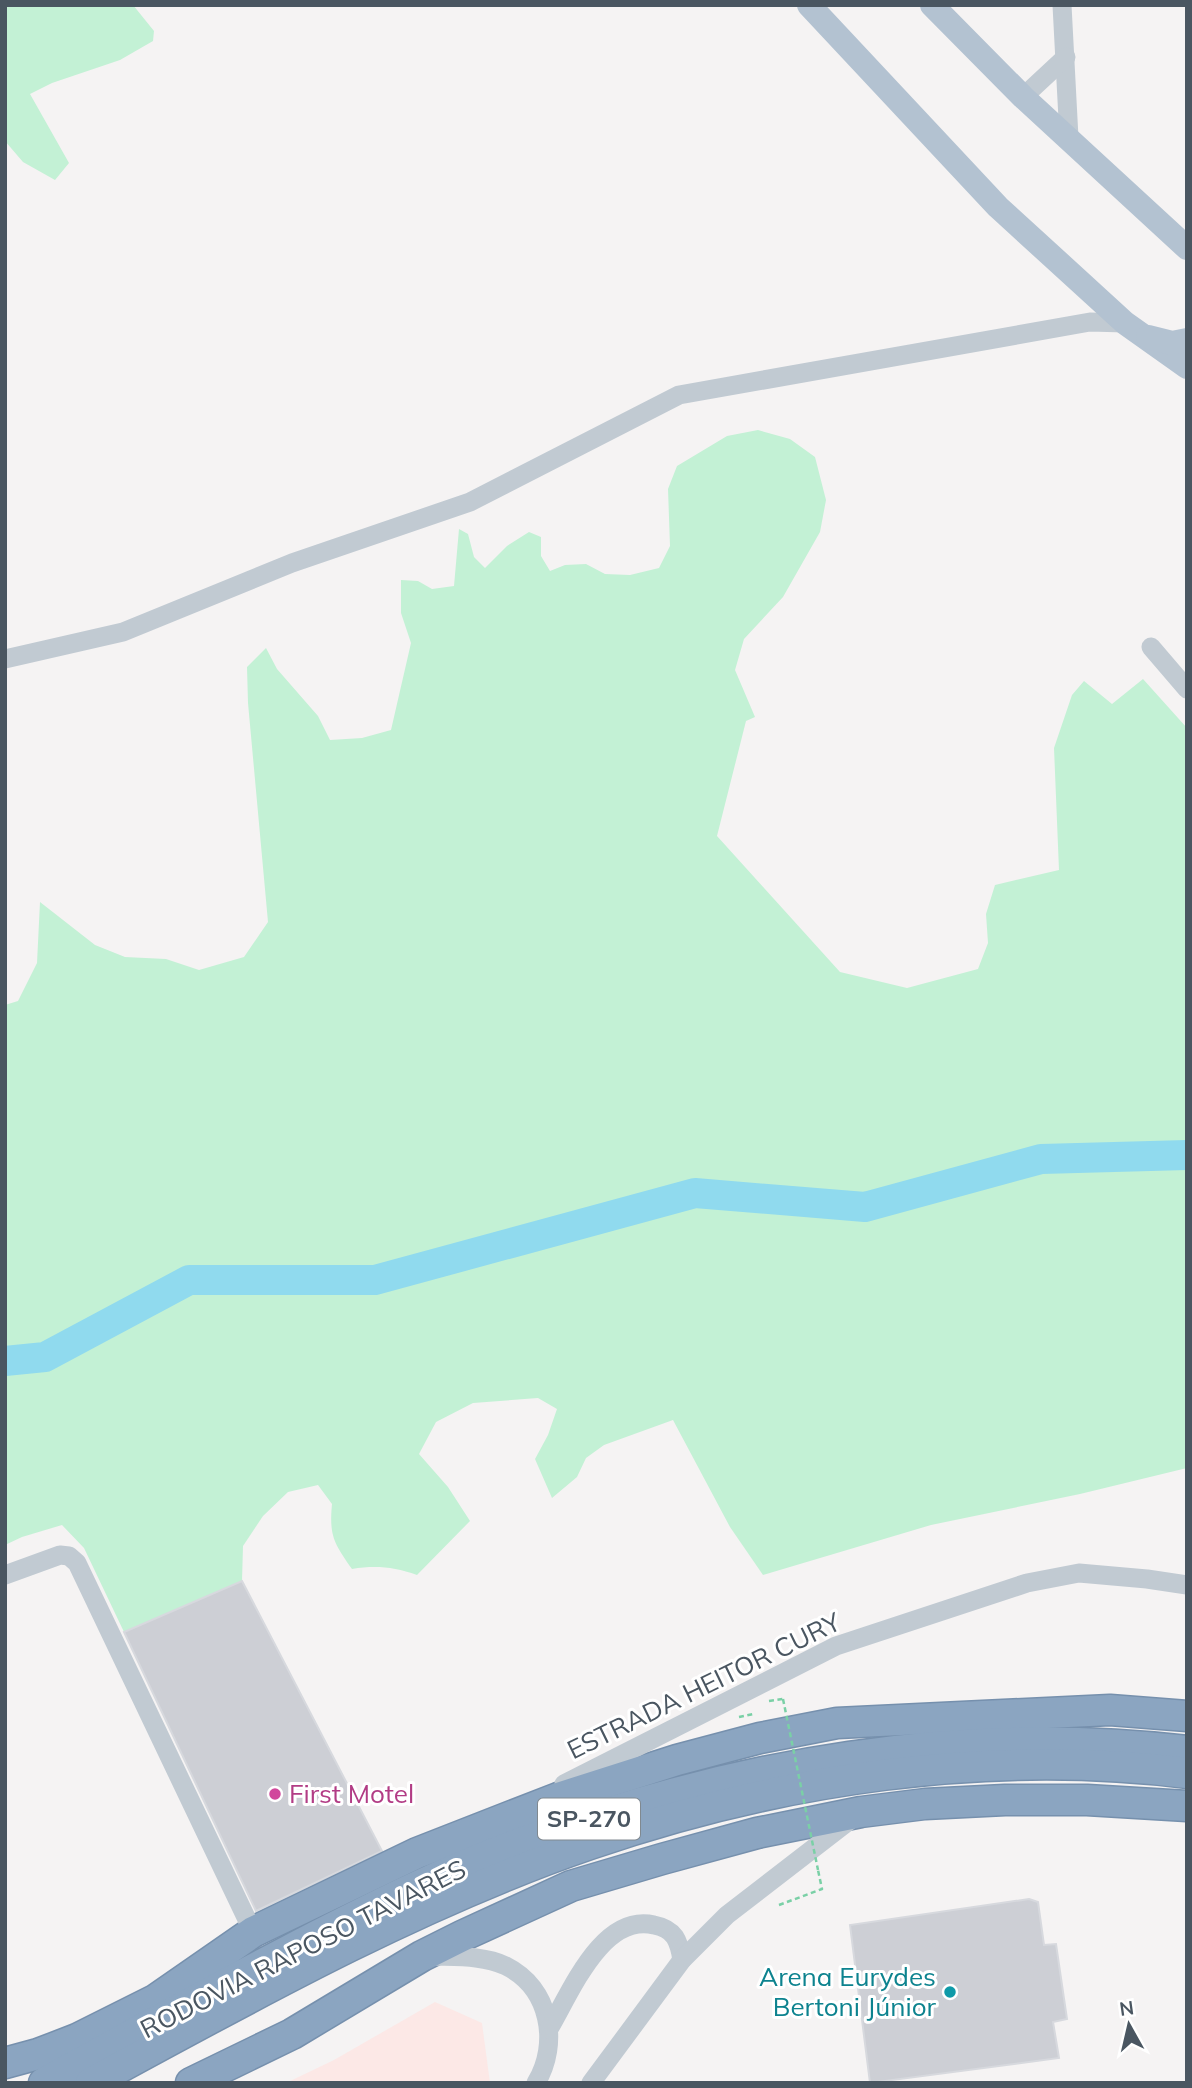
<svg xmlns="http://www.w3.org/2000/svg" width="1192" height="2088" font-family="Mulish,sans-serif">
<style>
.medical{fill:#fce8e6}
.green{fill:#c3f1d5}
.lines{fill:none;stroke-linecap:round;stroke-linejoin:round}
.river{stroke:#90daee;stroke-width:30}
.building{fill:#cdcfd5;stroke:#d7d9de;stroke-width:2}
.highway-casing{stroke:#7690ad;stroke-width:33}
.path{stroke:#7ad0a6;stroke-width:2.5;stroke-dasharray:5 3.5;stroke-linecap:butt}
.minor{stroke:#c1cad2;stroke-width:19}
.major{stroke:#b3c2d1;stroke-width:24}
.highway{stroke:#8ba5c1;stroke-width:30}
.path-bridge{stroke:#7ad0a6;stroke-width:2.5;stroke-dasharray:5 3.5;stroke-linecap:butt}
.hotel-dot{fill:#d1479c;stroke:#fff;stroke-width:2.5}
.culture-dot{fill:#0f9aa8;stroke:#fff;stroke-width:2.5}
.labels{text-anchor:middle;stroke-width:6;stroke-linejoin:round;paint-order:stroke}
.shield{fill:#fff;stroke:#808990;stroke-width:2}
.shield-label{font-size:24px;font-weight:bold;fill:#4a5661}
.street-label{font-size:26px;fill:#4a5661;stroke:#fff}
.hotel-label{font-size:26px;fill:#b23c85;stroke:#fff;text-anchor:start}
.culture-label{font-size:26px;fill:#0d838f;stroke:#fff;text-anchor:end}
</style>
<rect width="100%" height="100%" fill="#f5f3f3"/>
<path class="medical" d="M 435,2002 L 482,2023 L 490,2083 L 286,2083 L 334,2060 Z"/>
<g class="green">
<path d="M 5,5 L 133,5 L 154,31 L 153,41 L 120,60 L 52,83 L 30,94 L 69,163 L 55,180 L 23,162 L 5,141 Z"/>
<path d="M 758,430 L 790,439 L 815,457 L 826,500 L 820,532 L 783,597 L 744,639 L 735,670 L 755,717 L 746,721 L 717,836 L 840,972 L 907,988 L 978,969 L 988,943 L 986,914 L 995,885 L 1059,870 L 1054,748 L 1072,695 L 1084,681 L 1112,704 L 1143,679 L 1187,728 L 1187,1468 L 1080,1494 L 931,1525 L 763,1575 L 730,1527 L 673,1420 L 604,1445 L 586,1458 L 577,1477 L 552,1498 L 535,1459 L 548,1435 L 557,1409 L 538,1398 L 473,1403 L 436,1422 L 419,1454 L 448,1487 L 470,1521 L 417,1575 C 394,1567 376,1565 352,1569 C 334,1543 329,1536 332,1504 L 318,1485 L 288,1492 L 263,1516 L 243,1546 L 242,1581 L 124,1632 L 84,1548 L 62,1525 L 22,1537 L 5,1545 L 5,1005 L 18,1001 L 37,963 L 40,902 L 95,945 L 125,957 L 166,959 L 199,970 L 244,957 L 268,922 L 248,703 L 247,667 L 266,648 L 277,669 L 318,716 L 330,740 L 362,738 L 391,730 L 411,643 L 401,613 L 401,580 L 418,581 L 432,589 L 454,586 L 459,529 L 468,534 L 474,557 L 485,568 L 507,546 L 529,532 L 541,537 L 541,556 L 550,571 L 565,565 L 586,564 L 605,574 L 630,575 L 659,568 L 670,546 L 668,489 L 677,466 L 727,436 Z"/>
</g>
<g class="lines">
<path class="river" d="M 5,1361 L 45,1357 L 189,1280 L 375,1280 L 695,1193 L 865,1207 L 1041,1159 L 1187,1155"/>
</g>
<g class="building">
<path d="M 242,1581 L 382,1851 L 256,1911 L 124,1632 Z"/>
<path d="M 1029,1899 L 1038,1902 L 1044,1945 L 1056,1944 L 1067,2019 L 1053,2022 L 1059,2058 L 870,2083 L 850,1925 Z"/>
</g>
<g class="lines">
<defs>
<g id="highway">
<path d="M 5,2063 L 38,2054 L 77,2039 L 155,2000 L 253,1932 L 417,1853 L 558,1798 L 677,1760 L 760,1738 L 837,1723 L 1110,1710 L 1187,1716"/>
<path d="M 44,2083 C 129,2036 215,1989 301,1944 C 373,1907 446,1870 523,1842 C 735,1763 961,1724 1187,1751"/>
<path d="M 91,2083 C 251,1996 418,1903 590,1844 C 778,1779 989,1748 1187,1773"/>
<path d="M 191,2083 L 292,2034 L 422,1956 L 462,1936 L 571,1886 L 662,1859 L 757,1833 L 861,1812 L 925,1804 L 1005,1800 L 1087,1800 L 1187,1806"/>
</g>
</defs>
<use href="#highway" class="highway-casing"/>
<g class="path">
<path d="M 769,1701 L 783,1699"/>
<path d="M 739,1717 L 753,1714"/>
<path d="M 779,1905 L 822,1889 L 818,1870"/>
</g>
<g class="minor">
<path d="M 1062,5 L 1069,138"/>
<path d="M 1023,97 L 1066,57"/>
<path d="M 1151,647 L 1187,689"/>
<path d="M 5,659 L 123,632 L 292,563 L 470,502 L 679,395 L 1090,322 L 1125,323"/>
<path d="M 5,1575 L 60,1555 L 69,1556 L 77,1563 L 253,1932"/>
<path d="M 564,1784 L 836,1646 L 1027,1583 L 1079,1573 L 1147,1579 L 1187,1585"/>
<path d="M 430,1956 C 455,1957 483,1955 506,1966 C 550,1988 560,2043 536,2083"/>
<path d="M 549,2029 C 571,1992 602,1913 654,1925 C 675,1929 679,1941 682,1960"/>
<path d="M 591,2083 L 682,1960 L 727,1915 L 854,1817"/>
</g>
<g class="major">
<path d="M 809,5 L 998,207 L 1125,323 L 1187,367"/>
<path d="M 932,5 L 1023,97 L 1187,248"/>
<path d="M 1148,337 L 1172,343 L 1187,340"/>
</g>
<use href="#highway" class="highway"/>
<path class="path-bridge" d="M 783,1699 L 818,1870"/>
</g>
<circle class="hotel-dot" cx="275" cy="1794" r="7"/>
<circle class="culture-dot" cx="950" cy="1992" r="7"/>
<g class="labels">
<rect class="shield" x="538" y="1798.5" width="102" height="41" rx="5"/>
<g class="shield-label">
<text x="589" y="1827">SP-270</text>
</g>
<g class="street-label">
<text transform="translate(704 1686) rotate(-26)" y="9">ESTRADA HEITOR CURY</text>
<text transform="translate(303 1949) rotate(-27)" y="9">RODOVIA RAPOSO TAVARES</text>
</g>
<g class="hotel-label">
<text x="289" y="1803">First Motel</text>
</g>
<g class="culture-label">
<text x="936" y="1986">Arena Eurydes<tspan x="936" dy="30">Bertoni Júnior</tspan></text>
</g>
</g>
<rect width="1192" height="2088" fill="none" stroke="#4a5661" stroke-width="14"/>
<g transform="translate(1129 2025) rotate(352)" stroke="#ffffff" stroke-width="5" paint-order="stroke">
<path d="M0-5L12 26L0 18L-12 26Z" fill="#4a5661"/>
<text y="-10" font-size="19" font-weight="bold" text-anchor="middle" fill="#4a5661">N</text>
</g>
</svg>
